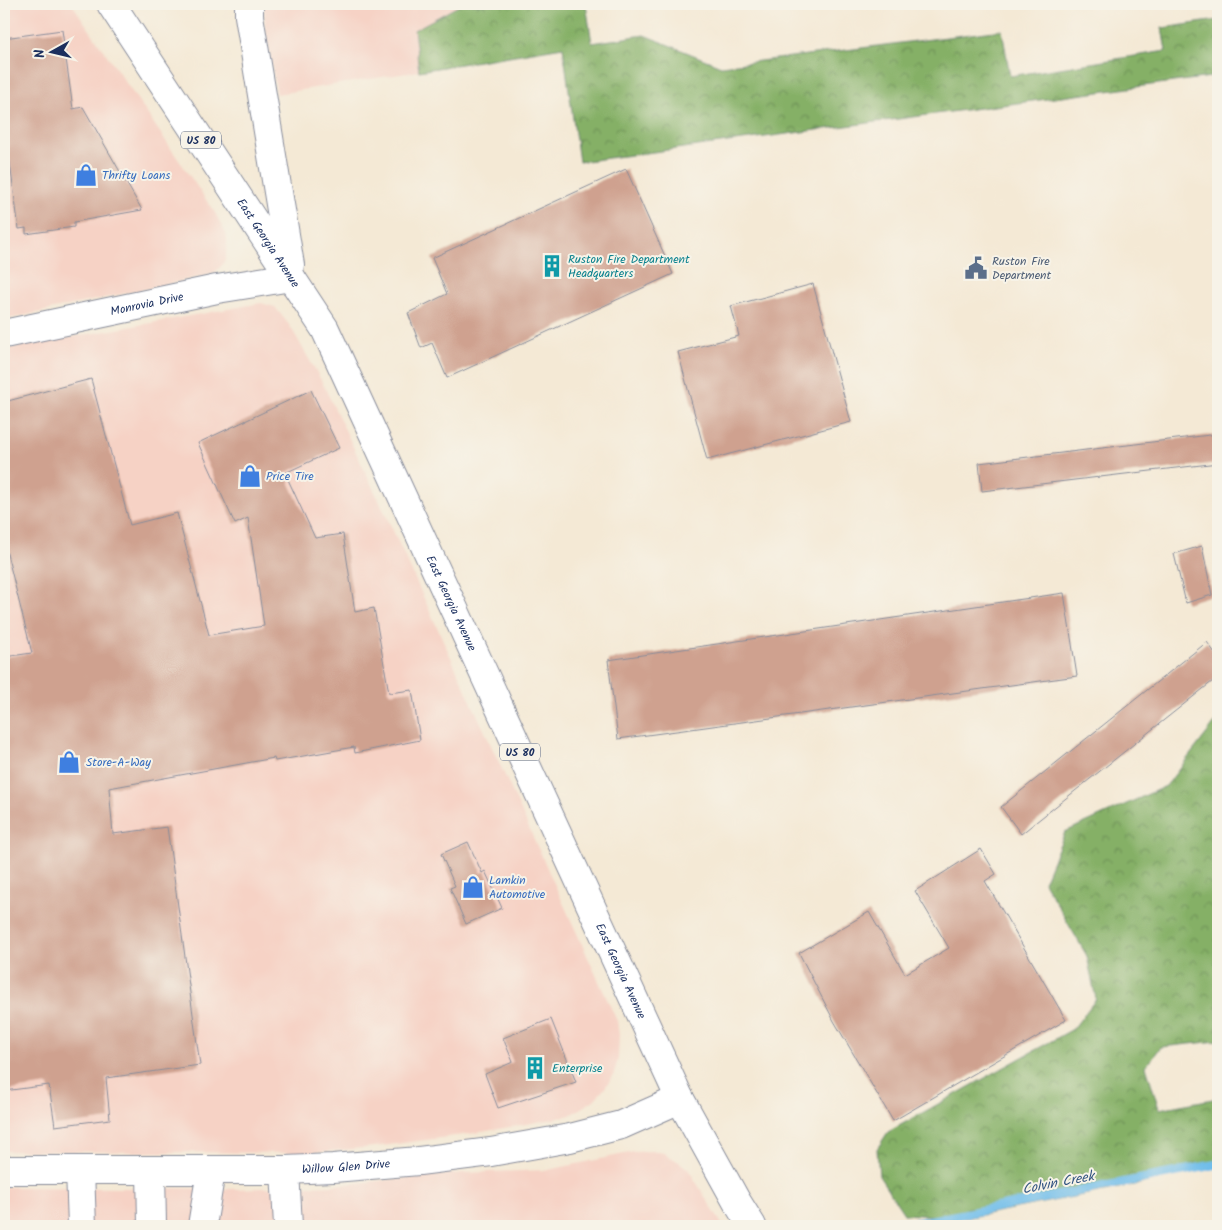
<svg xmlns="http://www.w3.org/2000/svg" width="1222" height="1230" font-family="Kalam,sans-serif">
<style>
.built{fill:#f6d2c5}
.forest{fill:url(#forest-crowns);stroke:#507062}
.lines{fill:none;stroke-linecap:round;stroke-linejoin:round}
.stream{stroke:#70bdea;stroke-width:9}
.building{fill:#cfa18f}
.minor-casing{stroke:#888c9a;stroke-width:30}
.major-casing{stroke:#888c9a;stroke-width:30}
.minor{stroke:#fff;stroke-width:28}
.major{stroke:#fff;stroke-width:28}
.labels{text-anchor:middle;stroke-width:4;stroke-linejoin:round;paint-order:stroke}
.shield{fill:#f7f3e8;stroke:#5d6a87;stroke-width:1}
.shield-label{font-size:11px;font-weight:bold;fill:#1b2f5e}
.shop-label{font-size:12px;fill:#366cbe;stroke:#f7f3e8;text-anchor:start}
.street-label{font-size:12px;fill:#1b2f5e;stroke:#f7f3e8}
.culture-label{font-size:12px;fill:#0d838f;stroke:#f7f3e8;text-anchor:start}
.service-label{font-size:12px;fill:#4e5e75;stroke:#f7f3e8;text-anchor:start}
.water-label{font-size:14px;font-style:italic;fill:#305281;stroke:#f7f3e8}
</style>
<defs>
<pattern id="forest-crowns" width="20" height="18" patternUnits="userSpaceOnUse" patternTransform="scale(1.25)"><rect width="20" height="18" fill="#85b066"/><path d="M2 6a3 3 0 1 1 6 0M12 15a3 3 0 1 1 6 0" fill="none" stroke="#6c9057"/></pattern>
</defs>
<rect width="100%" height="100%" fill="#f7f3e8"/>
<filter id="ink" filterUnits="userSpaceOnUse"><feTurbulence type="fractalNoise" baseFrequency=".02" numOctaves="2"/><feDisplacementMap in="SourceGraphic" scale="10" xChannelSelector="R" yChannelSelector="G"/><feConvolveMatrix kernelMatrix="1 2 1 2 8 2 1 2 1" color-interpolation-filters="sRGB"/></filter>
<filter id="wash" filterUnits="userSpaceOnUse"><feTurbulence type="fractalNoise" baseFrequency=".0096" numOctaves="4" result="noise"/><feDisplacementMap in="SourceGraphic" scale="20" xChannelSelector="R" yChannelSelector="G"/><feGaussianBlur stdDeviation="1.12" result="paint"/><feColorMatrix in="noise" values="0 0 0 0 0 0 0 0 0 0 0 0 0 0 0 0 0 1.4 0 .05"/><feComposite in="paint" operator="in"/></filter>
<g filter="url(#wash)">
<rect width="100%" height="100%" fill="#f4e9d5"/>
<g class="built">
<path d="M 4,4 L 72,4 L 215,213 L 225,232 L 227,239 L 226,257 L 222,265 L 215,272 L 204,276 L 4,320 Z"/>
<path d="M 264,4 L 462,4 L 414,30 L 419,71 L 277,94 L 265,25 Z"/>
<path d="M 261,303 L 275,307 L 290,326 L 321,380 L 385,513 L 617,1021 L 619,1035 L 618,1059 L 613,1076 L 604,1089 L 594,1100 L 570,1115 L 554,1119 L 470,1134 L 374,1147 L 307,1153 L 4,1151 L 4,349 L 101,332 Z"/>
<path d="M 652,1151 L 664,1153 L 679,1162 L 688,1169 L 723,1226 L 4,1226 L 4,1187 L 237,1189 L 335,1185 L 463,1173 L 548,1170 L 634,1152 Z"/>
</g>
<g class="forest">
<path d="M 462,4 L 586,4 L 592,43 L 644,35 L 721,66 L 1002,30 L 1010,76 L 1166,51 L 1162,28 L 1218,20 L 1218,76 L 579,162 L 563,47 L 419,71 L 414,30 Z"/>
<path d="M 1218,719 L 1218,1041 L 1161,1047 L 1146,1066 L 1159,1109 L 1218,1098 L 1218,1165 L 1139,1184 L 966,1218 L 904,1214 L 879,1176 L 877,1149 L 888,1132 L 1073,1029 L 1096,999 L 1087,956 L 1044,882 L 1065,832 L 1166,786 Z"/>
</g>
<g class="lines">
<path class="stream" d="M 902,1226 L 1218,1164"/>
</g>
<g id="blocks">
<g class="building">
<path d="M 62,30 L 73,109 L 83,107 L 142,210 L 74,222 L 74,227 L 26,234 L 26,228 L 19,229 L 4,120 L 4,38 Z"/>
<path d="M 626,169 L 673,274 L 447,378 L 432,343 L 421,348 L 408,313 L 447,294 L 432,258 Z"/>
<path d="M 813,284 L 851,422 L 707,460 L 678,352 L 739,336 L 731,306 Z"/>
<path d="M 91,379 L 130,525 L 177,513 L 209,635 L 264,626 L 248,518 L 235,524 L 198,443 L 311,390 L 339,448 L 285,473 L 315,538 L 343,534 L 355,612 L 374,608 L 389,693 L 412,690 L 420,740 L 355,753 L 354,747 L 275,761 L 274,758 L 109,788 L 113,834 L 167,827 L 200,1065 L 106,1078 L 110,1119 L 55,1126 L 49,1085 L 4,1091 L 4,657 L 32,653 L 4,542 L 4,402 Z"/>
<path d="M 1218,434 L 1218,463 L 982,491 L 979,463 Z"/>
<path d="M 1202,546 L 1212,595 L 1186,603 L 1174,554 Z"/>
<path d="M 1064,593 L 1077,676 L 618,739 L 608,660 Z"/>
<path d="M 1207,642 L 1218,657 L 1218,677 L 1021,834 L 1001,807 Z"/>
<path d="M 468,842 L 482,873 L 485,871 L 502,908 L 466,924 L 450,888 L 455,886 L 441,854 Z"/>
<path d="M 981,849 L 996,874 L 985,881 L 1066,1020 L 893,1121 L 834,1021 L 799,953 L 869,912 L 905,974 L 949,948 L 915,891 Z"/>
<path d="M 551,1019 L 576,1082 L 498,1108 L 485,1074 L 513,1062 L 503,1038 Z"/>
</g>
</g>
</g>
<g filter="url(#ink)">
<use href="#blocks" fill-opacity="0" stroke="#888c9a" stroke-width="1"/>
<g class="lines">
<defs>
<g id="minor">
<path id="s1" d="M 4,334 L 217,289 L 291,277"/>
<path id="s2" d="M 4,1170 L 285,1170 L 333,1168 L 419,1161 L 491,1152 L 570,1138 L 621,1125 L 680,1099"/>
<path d="M 80,1170 L 82,1226"/>
<path d="M 151,1170 L 152,1225"/>
<path d="M 285,1170 L 288,1226"/>
<path d="M 202,1226 L 211,1171"/>
</g>
<g id="major">
<path id="s3" d="M 111,4 L 325,329 L 680,1099 L 737,1202 L 752,1226"/>
<path d="M 249,4 L 249,16 L 290,265"/>
</g>
</defs>
<use href="#minor" class="minor-casing"/>
<use href="#major" class="major-casing"/>
<use href="#minor" class="minor"/>
<use href="#major" class="major"/>
</g>
</g>
<defs>
<symbol id="shop-bare" viewBox="-9 -9 18 18"><path d="M-5-2.5h2.3a2.7 3.5 0 0 1 5.4 0H5L5.5 6h-11ZM-1.5-2.5h3a1.5 2.3 0 0 0-3 0Z" fill="#3f7fe0" stroke="#f7f3e8" stroke-width="2.5" paint-order="stroke"/></symbol>
<symbol id="building-bare" viewBox="-9 -9 18 18"><path d="M-4-6H4V6H1V3H-1V6H-4ZM-2.5-4.3h1.7v1.8h-1.7ZM.8-4.3h1.7v1.8H.8ZM-2.5-1h1.7V.8h-1.7ZM.8-1h1.7V.8H.8Z" fill="#0f9aa8" stroke="#f7f3e8" stroke-width="2.5" paint-order="stroke"/></symbol>
<symbol id="civic-bare" viewBox="-9 -9 18 18"><path d="M-.6-6.5H3V-4.5H.6V-3L4-1V1h2V6H-6V1h2V-1L-.6-3ZM-1.2 2.5V6h2.4V2.5Z" fill="#5c6f8a" stroke="#f7f3e8" stroke-width="2.5" paint-order="stroke"/></symbol>
</defs>
<g fill-rule="evenodd">
<use href="#shop-bare" x="70" y="159" width="32" height="32"/>
<use href="#building-bare" x="536" y="250" width="32" height="32"/>
<use href="#civic-bare" x="960" y="252" width="32" height="32"/>
<use href="#shop-bare" x="234" y="460" width="32" height="32"/>
<use href="#shop-bare" x="53" y="746" width="32" height="32"/>
<use href="#shop-bare" x="457" y="871" width="32" height="32"/>
<use href="#building-bare" x="519" y="1052" width="32" height="32"/>
</g>
<g class="labels">
<g class="shield">
<rect x="181" y="131.5" width="40" height="17" rx="4"/>
<rect x="500" y="743.5" width="40" height="17" rx="4"/>
</g>
<g class="shield-label">
<text x="201" y="144">US 80</text>
<text x="520" y="756">US 80</text>
</g>
<g class="shop-label">
<text x="102" y="179">Thrifty Loans</text>
<text x="266" y="480">Price Tire</text>
<text x="86" y="766">Store-A-Way</text>
<text x="489" y="884">Lamkin<tspan x="489" dy="14">Automotive</tspan></text>
</g>
<g class="street-label">
<text dy="4" stroke="none"><textPath href="#s3" startOffset="286">East Georgia Avenue</textPath></text>
<text dy="4" stroke="none"><textPath href="#s1" startOffset="146">Monrovia Drive</textPath></text>
<text dy="4" stroke="none"><textPath href="#s3" startOffset="691">East Georgia Avenue</textPath></text>
<text dy="4" stroke="none"><textPath href="#s3" startOffset="1096">East Georgia Avenue</textPath></text>
<text dy="4" stroke="none"><textPath href="#s2" startOffset="342">Willow Glen Drive</textPath></text>
</g>
<g class="culture-label">
<text x="568" y="263">Ruston Fire Department<tspan x="568" dy="14">Headquarters</tspan></text>
<text x="552" y="1072">Enterprise</text>
</g>
<g class="service-label">
<text x="992" y="265">Ruston Fire<tspan x="992" dy="14">Department</tspan></text>
</g>
<g class="water-label">
<text transform="translate(1058 1182) rotate(-11)" y="5">Colvin Creek</text>
</g>
</g>
<rect width="1222" height="1230" fill="none" stroke="#f7f3e8" stroke-width="20"/>
<g transform="translate(52 52) rotate(262)" stroke="#f7f3e8" stroke-width="4" paint-order="stroke">
<path d="M0-4L9 19L0 12L-9 19Z" fill="#1b2f5e"/>
<text y="-8" font-size="14" font-weight="bold" text-anchor="middle" fill="#1b2f5e">N</text>
</g>
</svg>
